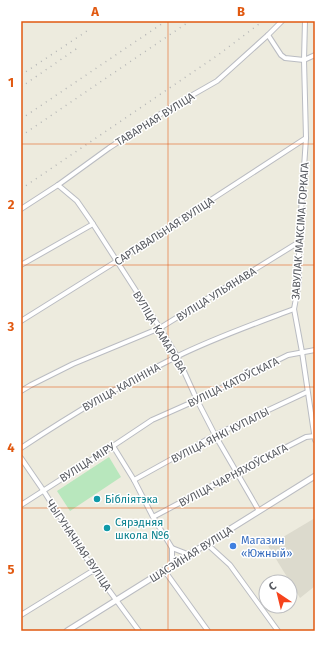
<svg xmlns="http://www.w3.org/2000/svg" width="336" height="652" font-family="'Fira Sans',sans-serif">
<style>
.education{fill:#dcdacd}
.green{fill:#b8e7bd}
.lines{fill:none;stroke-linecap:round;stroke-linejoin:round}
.minor-casing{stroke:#babcc2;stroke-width:6}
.tertiary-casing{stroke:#babcc2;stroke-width:7}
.minor{stroke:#fff;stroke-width:4}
.tertiary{stroke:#fff;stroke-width:5}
.rail{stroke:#b5b6b6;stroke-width:1.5;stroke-dasharray:1 5;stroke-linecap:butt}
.grid{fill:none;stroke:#e15910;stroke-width:1;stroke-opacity:0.55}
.culture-dot{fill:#0f9aa8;stroke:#fff;stroke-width:1.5}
.shop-dot{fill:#3f7fe0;stroke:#fff;stroke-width:1.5}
.labels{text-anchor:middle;stroke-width:3;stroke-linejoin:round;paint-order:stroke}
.street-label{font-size:11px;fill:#585b61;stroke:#fff}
.culture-label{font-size:11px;fill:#0d838f;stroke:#fff;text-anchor:start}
.shop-label{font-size:11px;fill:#366cbe;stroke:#fff;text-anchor:start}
.neatline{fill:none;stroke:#e15910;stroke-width:1.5}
.grid-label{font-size:13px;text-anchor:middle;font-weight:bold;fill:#e15910}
</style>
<rect width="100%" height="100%" fill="#edebde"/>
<path class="education" d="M 315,518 L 315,586 L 300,598 L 268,546 Z"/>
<path class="green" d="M 109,457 L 121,477 L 70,511 L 57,491 Z"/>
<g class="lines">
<defs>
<g id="minor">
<path d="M 305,21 L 304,60 L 306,138 L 299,242 L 299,283 L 294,309 L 302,352 L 315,440"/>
<path d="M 268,35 L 281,55 L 285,58 L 304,60 L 315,55"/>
<path d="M 58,185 L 77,201 L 93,224 L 160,328 L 177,356 L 197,400 L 215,435 L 259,511"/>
<path d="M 21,209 L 58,185 L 109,148 L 168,109 L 217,81 L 268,35 L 282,21"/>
<path d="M 21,265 L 93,224"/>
<path d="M 21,321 L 117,261 L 306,138"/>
<path d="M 21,391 L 31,385 L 73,364 L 160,328 L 299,242"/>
<path d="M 113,446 L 134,480 L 153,517 L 172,548 L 190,555"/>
<path d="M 21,448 C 71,415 122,384 176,357 C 214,338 254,324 294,309"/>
<path d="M 21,458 L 43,490 L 94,570 L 139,631"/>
<path d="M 134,480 L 215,435 L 307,392"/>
<path d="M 21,505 L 113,446 L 152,420 L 197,400 L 288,355 L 315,350"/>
<path d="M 153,517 L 236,473 L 306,437 L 315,436"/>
<path d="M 207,544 L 230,565 L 278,631"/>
<path d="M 172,548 L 172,565"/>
<path d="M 164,570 L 208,631"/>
<path d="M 21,615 L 94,570"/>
</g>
<path id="tertiary" d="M 67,631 L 315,476"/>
</defs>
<use href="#minor" class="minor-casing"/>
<use href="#tertiary" class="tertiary-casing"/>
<use href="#minor" class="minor"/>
<use href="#tertiary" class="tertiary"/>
<g class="rail">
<path d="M 21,75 L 90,29"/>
<path d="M 21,87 L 79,47"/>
<path d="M 21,119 L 166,21"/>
<path d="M 21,136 L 190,21"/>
<path d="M 21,189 L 218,55 L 263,21"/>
</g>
</g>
<path class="grid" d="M 168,21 L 168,631M 21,144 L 315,144M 21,265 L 315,265M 21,387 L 315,387M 21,508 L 315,508"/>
<g class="culture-dot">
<circle cx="97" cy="499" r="4"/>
<circle cx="107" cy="528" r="4"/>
</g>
<circle class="shop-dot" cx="233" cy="546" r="4"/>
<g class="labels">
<g class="street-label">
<text transform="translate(155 119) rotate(-32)" y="4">ТАВАРНАЯ ВУЛІЦА</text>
<text transform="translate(164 231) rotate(-33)" y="4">САРТАВАЛЬНАЯ ВУЛІЦА</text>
<text transform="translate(300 231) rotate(-86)" y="4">ЗАВУЛАК МАКСІМА ГОРКАГА</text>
<text transform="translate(216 294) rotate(-32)" y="4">ВУЛІЦА УЛЬЯНАВА</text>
<text transform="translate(160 332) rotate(59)" y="4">ВУЛІЦА КАМАРОВА</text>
<text transform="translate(233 382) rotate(-26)" y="4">ВУЛІЦА КАТОЎСКАГА</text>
<text transform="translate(121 387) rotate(-29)" y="4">ВУЛІЦА КАЛІНІНА</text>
<text transform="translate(220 435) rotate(-27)" y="4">ВУЛІЦА ЯНКІ КУПАЛЫ</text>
<text transform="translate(87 462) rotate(-33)" y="4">ВУЛІЦА МІРУ</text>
<text transform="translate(233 475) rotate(-28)" y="4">ВУЛІЦА ЧАРНЯХОЎСКАГА</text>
<text transform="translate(79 545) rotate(56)" y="4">ЧЫГУНАЧНАЯ ВУЛІЦА</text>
<text transform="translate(191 554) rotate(-32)" y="4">ШАСЭЙНАЯ ВУЛІЦА</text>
</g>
<g class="culture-label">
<text x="105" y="503">Бібліятэка</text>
<text x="115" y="526">Сярэдняя<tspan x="115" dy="13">школа №6</tspan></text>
</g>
<g class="shop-label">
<text x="241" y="544">Магазин<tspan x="241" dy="13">«Южный»</tspan></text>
</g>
</g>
<rect width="336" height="652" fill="none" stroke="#ffffff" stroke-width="44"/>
<g transform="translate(278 594) rotate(325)"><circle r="19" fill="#ffffff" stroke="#bcbdc0"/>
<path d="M0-3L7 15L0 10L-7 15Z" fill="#f6431c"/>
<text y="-6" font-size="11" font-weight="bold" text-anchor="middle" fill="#585b61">С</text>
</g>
<rect x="22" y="22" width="292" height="608" class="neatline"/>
<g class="grid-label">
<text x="95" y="16">A</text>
<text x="241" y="16">B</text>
<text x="11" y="87">1</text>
<text x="11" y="209">2</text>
<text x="11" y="331">3</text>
<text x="11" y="452">4</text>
<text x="11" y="574">5</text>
</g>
</svg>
